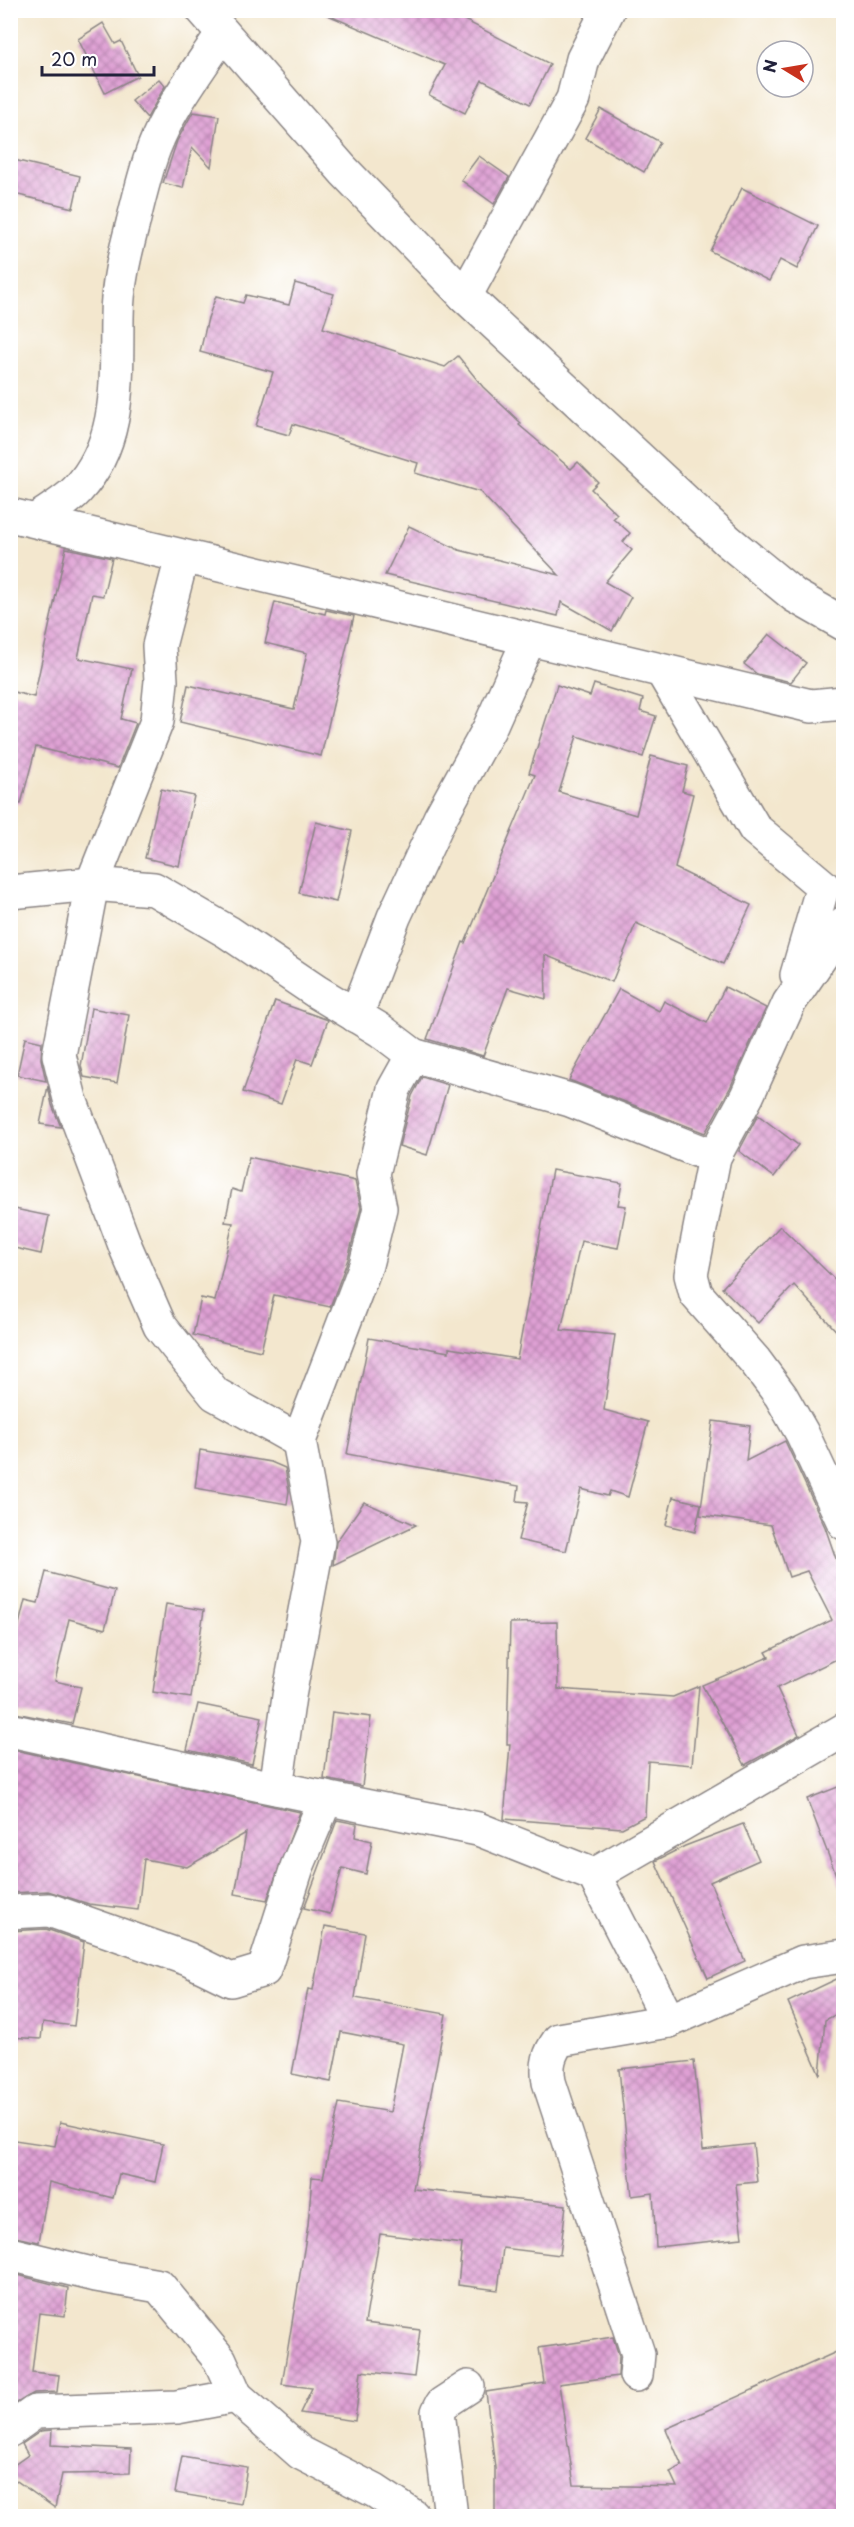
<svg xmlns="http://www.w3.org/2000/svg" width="854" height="2527" font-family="'Playpen Sans',sans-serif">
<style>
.building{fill:url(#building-cross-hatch)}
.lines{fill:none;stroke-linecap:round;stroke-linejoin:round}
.minor-casing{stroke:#8a8484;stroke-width:36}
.minor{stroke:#fff;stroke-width:33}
</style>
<defs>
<pattern id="building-cross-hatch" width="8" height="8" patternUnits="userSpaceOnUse" patternTransform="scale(1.5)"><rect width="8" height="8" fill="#dfa0d4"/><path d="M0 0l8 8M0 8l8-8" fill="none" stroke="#b482ad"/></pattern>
</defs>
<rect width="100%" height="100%" fill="#fff"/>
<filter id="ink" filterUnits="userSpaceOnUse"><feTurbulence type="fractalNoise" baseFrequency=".0167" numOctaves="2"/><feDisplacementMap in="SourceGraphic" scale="12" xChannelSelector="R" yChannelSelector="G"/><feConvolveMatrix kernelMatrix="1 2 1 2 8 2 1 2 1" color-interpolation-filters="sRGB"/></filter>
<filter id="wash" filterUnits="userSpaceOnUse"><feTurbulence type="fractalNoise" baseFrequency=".008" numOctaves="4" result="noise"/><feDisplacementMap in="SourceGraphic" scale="24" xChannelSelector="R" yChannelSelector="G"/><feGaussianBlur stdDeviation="1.35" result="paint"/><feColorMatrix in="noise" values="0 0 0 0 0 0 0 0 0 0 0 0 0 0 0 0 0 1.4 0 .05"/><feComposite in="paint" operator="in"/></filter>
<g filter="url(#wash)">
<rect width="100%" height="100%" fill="#f3e7ce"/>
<g id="blocks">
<g class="building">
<path d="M 316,10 L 445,10 L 550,64 L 530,104 L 482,80 L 465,113 L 429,95 L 445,65 Z"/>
<path d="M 103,23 L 115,44 L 121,41 L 138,76 L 105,93 L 78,39 Z"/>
<path d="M 159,79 L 165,86 L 147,118 L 132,101 Z"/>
<path d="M 601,109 L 660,142 L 644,172 L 585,138 Z"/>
<path d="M 193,112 L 219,116 L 211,167 L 192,147 L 183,188 L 163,183 L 177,141 Z"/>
<path d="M 479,156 L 509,177 L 494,204 L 461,180 Z"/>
<path d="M 10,159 L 80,176 L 73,208 L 10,193 Z"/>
<path d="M 742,188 L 818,226 L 797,269 L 780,260 L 769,281 L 710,251 Z"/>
<path d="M 295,283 L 334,294 L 323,328 L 445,367 L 458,356 L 483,387 L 521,423 L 519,425 L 571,469 L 578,462 L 598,482 L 591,489 L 617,514 L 613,518 L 630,533 L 623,542 L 632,550 L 605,582 L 631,597 L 612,631 L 561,602 L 558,616 L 385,575 L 409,526 L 459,550 L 559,575 L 480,492 L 415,473 L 418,463 L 293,424 L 289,435 L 256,426 L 273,372 L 200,352 L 208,318 L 216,296 L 243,303 L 246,295 L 289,305 Z"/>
<path d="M 66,548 L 112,558 L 103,596 L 92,594 L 78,658 L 132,669 L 121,719 L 136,723 L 118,768 L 36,747 L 21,804 L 10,803 L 10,691 L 34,697 Z"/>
<path d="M 275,602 L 325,614 L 326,610 L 354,616 L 321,756 L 180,722 L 188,685 L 294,709 L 307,653 L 265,643 Z"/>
<path d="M 769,634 L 806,663 L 791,682 L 757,674 L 744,664 Z"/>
<path d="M 594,684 L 643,699 L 640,711 L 656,716 L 643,757 L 577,736 L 559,792 L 636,815 L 651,756 L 688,766 L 682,791 L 693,794 L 675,868 L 751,905 L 723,964 L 636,923 L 612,982 L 545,955 L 546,999 L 508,988 L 483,1056 L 427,1039 L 463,942 L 465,943 L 535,775 L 529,773 L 557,685 L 590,696 Z"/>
<path d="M 161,789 L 194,796 L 179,866 L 145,858 Z"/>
<path d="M 316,822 L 352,831 L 336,902 L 299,893 Z"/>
<path d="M 725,987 L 766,1008 L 730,1088 L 705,1133 L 569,1080 L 619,989 L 659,1011 L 664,1001 L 707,1023 Z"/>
<path d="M 275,1001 L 328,1020 L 312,1064 L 297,1059 L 281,1104 L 243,1092 Z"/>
<path d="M 91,1008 L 129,1015 L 117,1083 L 84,1077 L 81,1066 Z"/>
<path d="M 25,1038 L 42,1042 L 41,1059 L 46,1081 L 17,1075 Z"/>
<path d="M 422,1077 L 448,1085 L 427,1155 L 399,1146 L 412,1096 Z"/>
<path d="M 48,1086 L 52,1105 L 61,1127 L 40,1124 Z"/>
<path d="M 758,1115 L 798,1145 L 774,1177 L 739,1151 Z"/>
<path d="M 249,1157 L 355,1181 L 361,1208 L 348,1259 L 330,1307 L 274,1295 L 261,1351 L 193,1335 L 201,1298 L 215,1301 L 233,1223 L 225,1222 L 232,1189 L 241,1192 Z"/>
<path d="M 552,1170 L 622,1183 L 618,1205 L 626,1206 L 618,1248 L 581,1241 L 561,1330 L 615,1335 L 604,1410 L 648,1422 L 628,1497 L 610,1491 L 608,1496 L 581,1489 L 566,1551 L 518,1540 L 528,1502 L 517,1501 L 519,1486 L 347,1454 L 369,1338 L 449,1352 L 449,1348 L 517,1359 Z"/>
<path d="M 10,1208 L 49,1216 L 41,1254 L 10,1247 Z"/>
<path d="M 780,1226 L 843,1287 L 843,1338 L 794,1285 L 758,1323 L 722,1288 Z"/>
<path d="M 713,1421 L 750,1426 L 746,1461 L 785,1441 L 825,1527 L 843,1579 L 843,1656 L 777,1688 L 799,1735 L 745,1765 L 702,1685 L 769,1657 L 766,1652 L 832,1620 L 807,1571 L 789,1577 L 771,1525 L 700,1515 Z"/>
<path d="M 200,1450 L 271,1462 L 285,1468 L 289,1491 L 287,1504 L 195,1488 Z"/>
<path d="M 673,1497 L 701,1504 L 695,1532 L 666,1525 Z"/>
<path d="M 364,1502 L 416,1525 L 333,1565 L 336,1542 Z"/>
<path d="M 46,1572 L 115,1591 L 105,1629 L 69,1619 L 55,1681 L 81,1687 L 72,1724 L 10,1712 L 10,1661 L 25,1600 L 38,1603 Z"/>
<path d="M 166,1604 L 204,1610 L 191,1698 L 153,1692 Z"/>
<path d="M 557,1622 L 558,1689 L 673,1697 L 699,1686 L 692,1765 L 648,1761 L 645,1816 L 622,1828 L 504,1819 L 510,1744 L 507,1744 L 510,1623 Z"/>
<path d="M 198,1704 L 262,1717 L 252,1764 L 187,1750 Z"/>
<path d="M 332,1712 L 371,1717 L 362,1786 L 324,1779 Z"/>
<path d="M 10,1749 L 300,1812 L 267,1900 L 235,1894 L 246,1833 L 187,1867 L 144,1859 L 138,1910 L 89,1904 L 48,1891 L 10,1893 Z"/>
<path d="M 843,1785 L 843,1887 L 841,1888 L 807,1799 Z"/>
<path d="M 337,1820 L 357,1824 L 355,1837 L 372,1841 L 366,1874 L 342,1868 L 330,1914 L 304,1908 Z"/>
<path d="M 743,1824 L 759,1860 L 710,1882 L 745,1961 L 708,1978 L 655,1861 L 685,1846 Z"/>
<path d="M 325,1926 L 365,1933 L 355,1998 L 446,2014 L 413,2189 L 566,2205 L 560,2255 L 503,2248 L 498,2290 L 458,2285 L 462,2244 L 380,2234 L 365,2323 L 420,2330 L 414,2377 L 361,2371 L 355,2421 L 300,2413 L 312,2388 L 282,2384 L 308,2225 L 312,2177 L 323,2178 L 339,2103 L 390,2112 L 403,2044 L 341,2032 L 331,2082 L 292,2074 L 308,1989 L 313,1990 Z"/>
<path d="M 46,1929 L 84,1942 L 74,2026 L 43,2022 L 41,2039 L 10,2037 L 10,1931 Z"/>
<path d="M 843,1976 L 843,2011 L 825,2020 L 820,2075 L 788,2002 Z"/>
<path d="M 694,2061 L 703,2150 L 753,2144 L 757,2182 L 736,2184 L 742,2238 L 656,2247 L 653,2193 L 632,2196 L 619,2069 Z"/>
<path d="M 60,2122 L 163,2144 L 155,2182 L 119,2174 L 113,2198 L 49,2182 L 39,2242 L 10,2236 L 10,2170 L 15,2140 L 55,2146 Z"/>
<path d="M 10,2273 L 68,2288 L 65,2316 L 39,2313 L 32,2372 L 59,2375 L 57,2392 L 34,2393 L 10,2407 Z"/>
<path d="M 613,2337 L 619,2356 L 618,2376 L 559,2384 L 574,2485 L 677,2487 L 670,2472 L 682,2466 L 666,2429 L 843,2349 L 843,2517 L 495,2517 L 495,2468 L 486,2392 L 544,2383 L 539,2348 Z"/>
<path d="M 52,2430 L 51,2445 L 131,2449 L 130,2473 L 62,2474 L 55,2508 L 10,2476 L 10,2468 L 28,2455 L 22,2444 L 41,2431 Z"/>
<path d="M 182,2456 L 247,2467 L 241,2504 L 175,2493 Z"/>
</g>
</g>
</g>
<g filter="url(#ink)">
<use href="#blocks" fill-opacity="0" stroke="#8a8484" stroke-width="1.5"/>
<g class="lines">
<defs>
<g id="minor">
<path d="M 203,10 L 344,171 L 465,296 L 728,541 L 795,596 L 844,624"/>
<path d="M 465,296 L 573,99 L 583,59 L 608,10"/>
<path d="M 10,515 L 811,706 L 844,703"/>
<path d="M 36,520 C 49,511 66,502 77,490 C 122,442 116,379 117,318 C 117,286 125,253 133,223 C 139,198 145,172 154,148 C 169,108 198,71 222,34"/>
<path d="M 182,557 L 159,646 L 161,681 L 157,721 L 92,884 L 59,1055 L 70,1099 L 126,1248 L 160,1326 L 215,1394 L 299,1441"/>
<path d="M 662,671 L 755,829 L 823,886 L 797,975"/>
<path d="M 10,892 L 92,884 L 154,889 L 228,932 L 317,992 L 380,1030 L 413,1055 L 570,1100 L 714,1157"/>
<path d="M 844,923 L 789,1003 L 747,1096 L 714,1157 L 691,1275 L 696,1294 L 755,1361 L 781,1396 L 802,1433 L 844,1523"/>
<path d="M 356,1016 L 394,917 L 440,818 L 489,729 L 529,639"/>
<path d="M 10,1730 L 246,1782 L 478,1829 L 594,1875 L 844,1730"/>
<path d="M 276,1788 L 289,1696 L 318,1542 L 299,1441 L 366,1265 L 380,1208 L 373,1174 L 394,1089 L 413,1055"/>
<path d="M 594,1875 L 669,2021"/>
<path d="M 10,1912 L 49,1910 L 188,1959 L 231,1980 L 264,1970 L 297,1867 L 326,1798"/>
<path d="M 10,2254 L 96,2275 L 159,2286 L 220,2360 L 236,2396 L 301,2453 L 375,2491 L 413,2516"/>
<path d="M 636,2375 L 638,2354 L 549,2082 C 546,2064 549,2054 559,2040 L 669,2021 L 803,1962 L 844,1956"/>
<path d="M 10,2430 L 35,2412 L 177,2407 L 236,2396"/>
<path d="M 451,2516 L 438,2412 L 442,2404 L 468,2387"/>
</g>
</defs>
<use href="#minor" class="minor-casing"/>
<use href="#minor" class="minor"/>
</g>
</g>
<rect width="854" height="2527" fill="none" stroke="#fff" stroke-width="36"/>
<g transform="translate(785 69) rotate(281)"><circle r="28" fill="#ffffff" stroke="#a7a7b1" stroke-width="1.5"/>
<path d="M0-4.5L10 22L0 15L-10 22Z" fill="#c8321e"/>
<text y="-9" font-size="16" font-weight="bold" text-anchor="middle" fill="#22223b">N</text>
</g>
<path d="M42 66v9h112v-9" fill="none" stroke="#22223b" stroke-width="3"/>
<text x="51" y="66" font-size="18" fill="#22223b" stroke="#ffffff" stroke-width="4.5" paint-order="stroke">20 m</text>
</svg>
